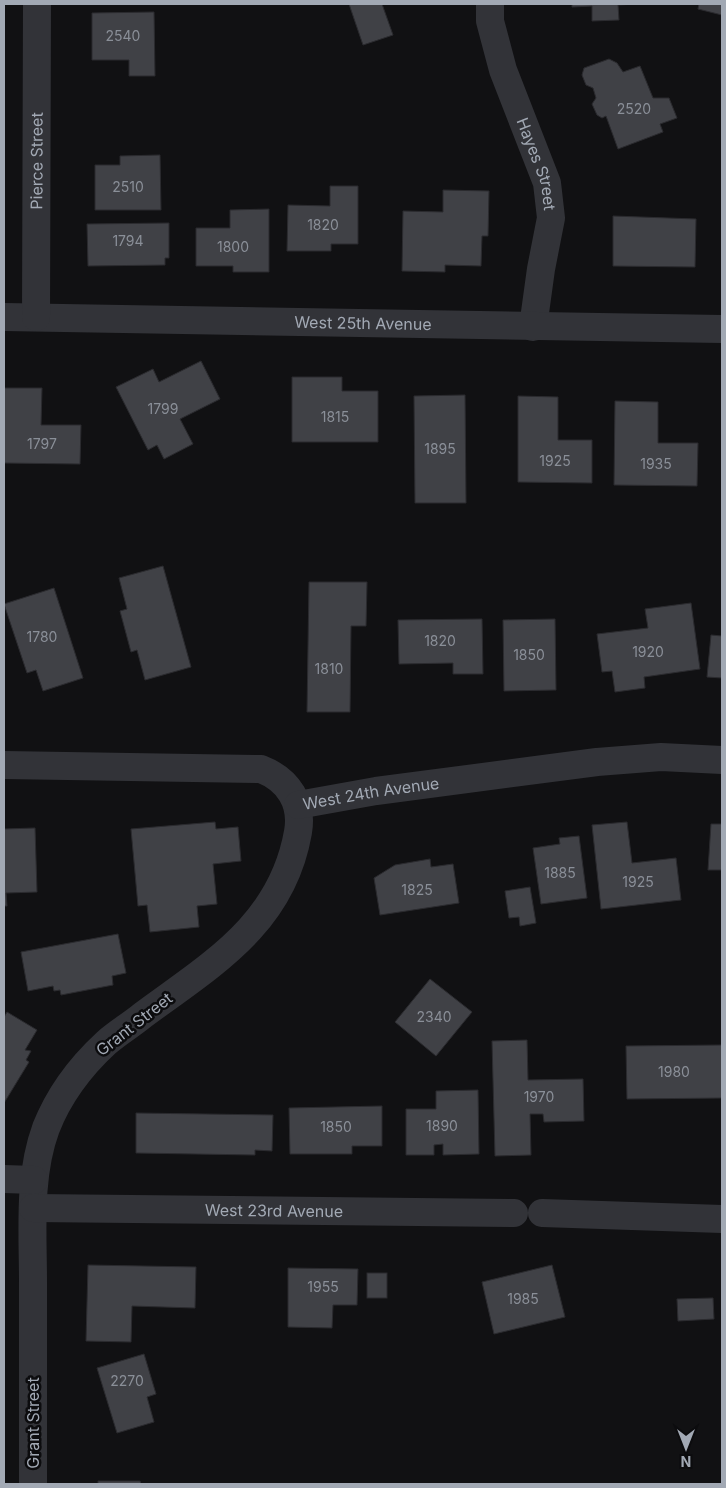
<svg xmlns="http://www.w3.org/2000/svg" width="726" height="1488" font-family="Inter,sans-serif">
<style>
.building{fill:#404146;stroke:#2b2b2f}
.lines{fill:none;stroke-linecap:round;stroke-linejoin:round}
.street{stroke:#323338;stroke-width:28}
.labels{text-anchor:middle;stroke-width:5;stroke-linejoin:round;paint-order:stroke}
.number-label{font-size:14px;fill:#8a8f98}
.street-label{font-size:16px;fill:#a2a9b4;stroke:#0c0c0e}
</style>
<rect width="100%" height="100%" fill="#111113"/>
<g class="building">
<path d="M 349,4 L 382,4 L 393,35 L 363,45 Z"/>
<path d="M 572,4 L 637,4 L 618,5 L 619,20 L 592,21 L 592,6 L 572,7 Z"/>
<path d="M 699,4 L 722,4 L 722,15 L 698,9 Z"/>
<path d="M 154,12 L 155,76 L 129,76 L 129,60 L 92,60 L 92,13 Z"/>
<path d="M 609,59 L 617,63 L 623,72 L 640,66 L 653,98 L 669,98 L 677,118 L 660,124 L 663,132 L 618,149 L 606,116 L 602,118 L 597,115 L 592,104 L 596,98 L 593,88 L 586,85 L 582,75 L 584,68 Z"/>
<path d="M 160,155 L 161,210 L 95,210 L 95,165 L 120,165 L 120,156 Z"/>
<path d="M 330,186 L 358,186 L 358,244 L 331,244 L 331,251 L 287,251 L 288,205 L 330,206 Z"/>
<path d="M 443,190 L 489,191 L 488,236 L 482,236 L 481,266 L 445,265 L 445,272 L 402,271 L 403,211 L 443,212 Z"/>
<path d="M 269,209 L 269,272 L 233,272 L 233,266 L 196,266 L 196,228 L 230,228 L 230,210 Z"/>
<path d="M 613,216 L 696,219 L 695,267 L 613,266 Z"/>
<path d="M 169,223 L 169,258 L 165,258 L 165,265 L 88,266 L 87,224 Z"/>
<path d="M 201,361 L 220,399 L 180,419 L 193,444 L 164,459 L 157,445 L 148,450 L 116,387 L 153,369 L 159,382 Z"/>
<path d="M 292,377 L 342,377 L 342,391 L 378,391 L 378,442 L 292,442 Z"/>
<path d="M 4,388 L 42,388 L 41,425 L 81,425 L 80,464 L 4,463 Z"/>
<path d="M 465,395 L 466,503 L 415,503 L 414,396 Z"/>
<path d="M 518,396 L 558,397 L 558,440 L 592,440 L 592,483 L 518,482 Z"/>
<path d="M 615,401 L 658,402 L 658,443 L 698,443 L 697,486 L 614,485 Z"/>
<path d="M 163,566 L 191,667 L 145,680 L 137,650 L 131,652 L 120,611 L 127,609 L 119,578 Z"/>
<path d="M 309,582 L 367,582 L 366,626 L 351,626 L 350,712 L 307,712 Z"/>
<path d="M 54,588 L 83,678 L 43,691 L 36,670 L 27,673 L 4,604 Z"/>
<path d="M 691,603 L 700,669 L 644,677 L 645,688 L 615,692 L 612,671 L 602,672 L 597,634 L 648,628 L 645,609 Z"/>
<path d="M 482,619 L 483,674 L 453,674 L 453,663 L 399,664 L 398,620 Z"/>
<path d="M 555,619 L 556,690 L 504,691 L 503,620 Z"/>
<path d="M 711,635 L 722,636 L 722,678 L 707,677 Z"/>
<path d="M 215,822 L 216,829 L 238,827 L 241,861 L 213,864 L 217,904 L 197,906 L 199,927 L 150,932 L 147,905 L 138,906 L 131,829 Z"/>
<path d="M 627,822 L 632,863 L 676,858 L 681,900 L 601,909 L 592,825 Z"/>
<path d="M 711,824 L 722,824 L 722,870 L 708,870 Z"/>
<path d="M 35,828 L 37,892 L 6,893 L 7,906 L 4,906 L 4,829 Z"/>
<path d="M 579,836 L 587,898 L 541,904 L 533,848 L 560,844 L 559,838 Z"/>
<path d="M 430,859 L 431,867 L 453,864 L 459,903 L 380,915 L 374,878 L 395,865 Z"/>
<path d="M 530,887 L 536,923 L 520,926 L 519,917 L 509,918 L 505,891 Z"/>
<path d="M 118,934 L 126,973 L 112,976 L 113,985 L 61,995 L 60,990 L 54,991 L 53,986 L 28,991 L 21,952 Z"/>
<path d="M 430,979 L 472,1012 L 436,1056 L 395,1022 Z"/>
<path d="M 7,1012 L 37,1030 L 25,1050 L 31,1051 L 26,1060 L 29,1062 L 4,1103 L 4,1017 Z"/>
<path d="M 527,1040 L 528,1080 L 583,1079 L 584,1121 L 544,1122 L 543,1114 L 530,1114 L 531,1155 L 495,1156 L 492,1041 Z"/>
<path d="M 722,1045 L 722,1098 L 627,1099 L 626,1046 Z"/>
<path d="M 478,1090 L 479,1154 L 443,1155 L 443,1144 L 434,1145 L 434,1155 L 406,1155 L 406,1109 L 436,1109 L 436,1091 Z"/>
<path d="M 382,1106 L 382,1146 L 352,1146 L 352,1154 L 290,1154 L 289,1108 Z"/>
<path d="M 136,1113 L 273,1115 L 272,1151 L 255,1150 L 255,1155 L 136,1153 Z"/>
<path d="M 88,1265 L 196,1267 L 195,1308 L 132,1306 L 131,1342 L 86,1341 Z"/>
<path d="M 552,1265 L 565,1317 L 494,1334 L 482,1282 Z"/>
<path d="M 288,1268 L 358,1269 L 357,1305 L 333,1305 L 332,1328 L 288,1327 Z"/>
<rect x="367" y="1273" width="20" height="25"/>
<path d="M 713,1298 L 714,1319 L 678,1321 L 677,1299 Z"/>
<path d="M 144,1354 L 156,1394 L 147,1397 L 154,1422 L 117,1433 L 97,1368 Z"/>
<path d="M 98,1481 L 140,1481 L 141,1484 L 98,1484 Z"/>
</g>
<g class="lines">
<g class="street">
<path id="s1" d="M 490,4 L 490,21 L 503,70 L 547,183 L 551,218 L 541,269 L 533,327"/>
<path id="s2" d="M 4,317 L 722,329"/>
<path id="s3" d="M 36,317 L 37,4"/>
<path d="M 4,765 L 261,769 C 289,780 303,803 298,832 C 282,924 212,964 143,1015 C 131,1025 117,1033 106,1043 C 80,1067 59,1095 46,1128 C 28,1177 33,1231 33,1282 C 33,1350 33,1417 33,1484"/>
<path id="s4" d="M 298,805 L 376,791 L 597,762 L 661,757 L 722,760"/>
<path d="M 4,1179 L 34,1180"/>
<path id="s5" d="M 33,1208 L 514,1213"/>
<path d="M 542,1213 L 722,1219"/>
</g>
</g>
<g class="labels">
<g class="number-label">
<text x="123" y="41">2540</text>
<text x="634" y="114">2520</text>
<text x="128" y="192">2510</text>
<text x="323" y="230">1820</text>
<text x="128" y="246">1794</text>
<text x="233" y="252">1800</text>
<text x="163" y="414">1799</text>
<text x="335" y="422">1815</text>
<text x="42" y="449">1797</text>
<text x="440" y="454">1895</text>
<text x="555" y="466">1925</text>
<text x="656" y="469">1935</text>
<text x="42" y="642">1780</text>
<text x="440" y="646">1820</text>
<text x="648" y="657">1920</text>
<text x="529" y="660">1850</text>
<text x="329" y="674">1810</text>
<text x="560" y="878">1885</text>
<text x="638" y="887">1925</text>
<text x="417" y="895">1825</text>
<text x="434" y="1022">2340</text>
<text x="674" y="1077">1980</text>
<text x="539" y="1102">1970</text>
<text x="442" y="1131">1890</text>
<text x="336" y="1132">1850</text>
<text x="323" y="1292">1955</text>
<text x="523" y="1304">1985</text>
<text x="127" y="1386">2270</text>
</g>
<g class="street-label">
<text dy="6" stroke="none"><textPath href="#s3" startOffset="156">Pierce Street</textPath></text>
<text dy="6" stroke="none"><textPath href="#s1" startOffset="168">Hayes Street</textPath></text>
<text dy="6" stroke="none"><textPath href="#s2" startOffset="359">West 25th Avenue</textPath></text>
<text dy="6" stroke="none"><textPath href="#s4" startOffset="74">West 24th Avenue</textPath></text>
<text transform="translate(134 1024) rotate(-38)" y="6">Grant Street</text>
<text dy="6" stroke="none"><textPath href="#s5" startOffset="241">West 23rd Avenue</textPath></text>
<text transform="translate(33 1423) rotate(-90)" y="6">Grant Street</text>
</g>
</g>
<rect width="726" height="1488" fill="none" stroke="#a2a9b4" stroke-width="10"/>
<g transform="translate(686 1448) rotate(180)" stroke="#0c0c0e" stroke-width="4" paint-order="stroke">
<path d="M0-4L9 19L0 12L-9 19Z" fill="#a2a9b4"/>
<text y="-8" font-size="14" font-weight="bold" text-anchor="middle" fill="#a2a9b4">N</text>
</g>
</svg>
